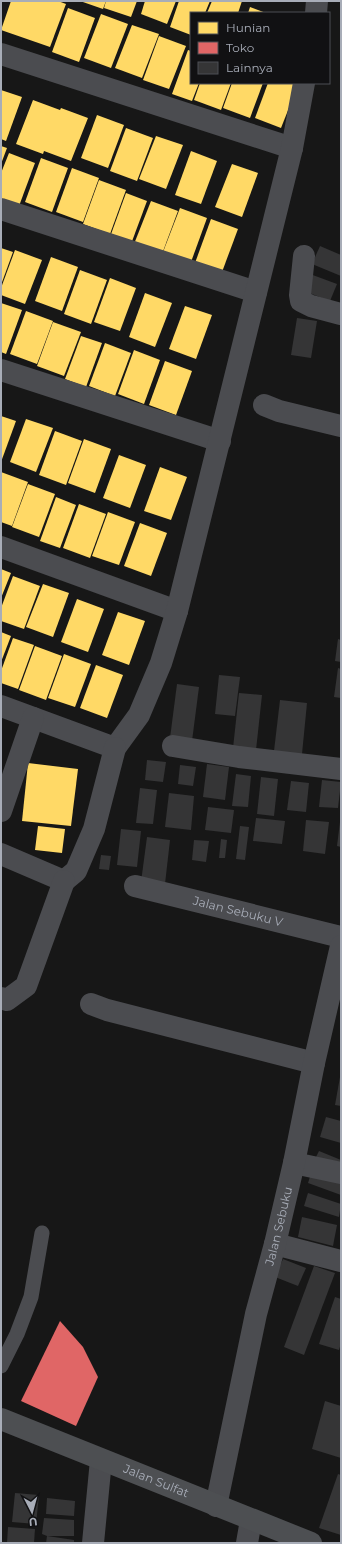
<svg xmlns="http://www.w3.org/2000/svg" width="342" height="1544" font-family="Montserrat,sans-serif">
<style>
.homes{fill:#ffd966}
.shops{fill:#e06666}
.building{fill:#353536}
.lines{fill:none;stroke-linecap:round;stroke-linejoin:round}
.service{stroke:#4b4c50;stroke-width:15}
.minor{stroke:#4b4c50;stroke-width:22}
.primary{stroke:#4d4f52;stroke-width:22}
.labels{text-anchor:middle;stroke-width:4;stroke-linejoin:round;paint-order:stroke}
.street-label{font-size:12px;fill:#a8adb8;stroke:#111113}
</style>
<rect width="100%" height="100%" fill="#171717"/>
<g class="homes">
<path d="M 11,1 L 58,1 L 66,4 L 50,47 L 1,30 Z"/>
<path d="M 80,1 L 106,1 L 103,9 Z"/>
<path d="M 106,1 L 137,1 L 131,17 L 104,8 Z"/>
<path d="M 145,1 L 176,1 L 167,24 L 141,14 Z"/>
<path d="M 179,1 L 210,1 L 205,13 L 191,13 L 191,35 L 170,27 Z"/>
<path d="M 212,1 L 242,1 L 238,13 L 207,13 Z"/>
<path d="M 250,7 L 266,13 L 248,13 Z"/>
<path d="M 68,8 L 95,18 L 79,62 L 52,52 Z"/>
<path d="M 101,14 L 128,24 L 111,68 L 84,58 Z"/>
<path d="M 132,25 L 159,34 L 142,78 L 115,68 Z"/>
<path d="M 159,36 L 186,46 L 169,89 L 143,80 Z"/>
<path d="M 188,50 L 191,51 L 191,83 L 199,83 L 192,101 L 172,94 Z"/>
<path d="M 200,83 L 231,83 L 221,110 L 194,100 Z"/>
<path d="M 232,83 L 263,83 L 250,118 L 223,108 Z"/>
<path d="M 268,83 L 293,83 L 298,85 L 281,128 L 255,118 Z"/>
<path d="M 1,90 L 22,97 L 6,141 L 1,139 Z"/>
<path d="M 33,100 L 60,110 L 61,108 L 88,118 L 71,161 L 44,151 L 43,154 L 16,144 Z"/>
<path d="M 97,115 L 124,125 L 108,168 L 81,158 Z"/>
<path d="M 126,128 L 153,138 L 137,181 L 110,171 Z"/>
<path d="M 156,136 L 183,145 L 166,189 L 139,179 Z"/>
<path d="M 1,146 L 7,148 L 1,164 Z"/>
<path d="M 191,151 L 217,161 L 201,204 L 175,195 Z"/>
<path d="M 9,153 L 35,163 L 19,206 L 1,199 L 1,173 Z"/>
<path d="M 41,158 L 68,168 L 52,212 L 25,202 Z"/>
<path d="M 232,164 L 258,173 L 242,217 L 215,207 Z"/>
<path d="M 72,168 L 99,178 L 83,222 L 56,212 Z"/>
<path d="M 99,180 L 126,190 L 110,234 L 83,224 Z"/>
<path d="M 126,193 L 147,201 L 131,244 L 110,237 Z"/>
<path d="M 151,201 L 178,211 L 162,254 L 134,244 Z"/>
<path d="M 180,208 L 207,218 L 191,262 L 163,252 Z"/>
<path d="M 211,219 L 238,229 L 222,272 L 195,263 Z"/>
<path d="M 1,248 L 13,252 L 1,285 Z"/>
<path d="M 15,250 L 42,260 L 25,304 L 1,295 L 1,288 Z"/>
<path d="M 51,257 L 78,267 L 62,311 L 35,301 Z"/>
<path d="M 80,270 L 107,280 L 91,324 L 64,314 Z"/>
<path d="M 110,278 L 136,288 L 120,331 L 94,322 Z"/>
<path d="M 145,293 L 172,303 L 155,347 L 129,337 Z"/>
<path d="M 1,303 L 22,310 L 6,354 L 1,352 Z"/>
<path d="M 185,306 L 212,315 L 196,359 L 169,349 Z"/>
<path d="M 26,311 L 53,321 L 37,364 L 10,354 Z"/>
<path d="M 53,322 L 81,332 L 64,376 L 37,366 Z"/>
<path d="M 81,336 L 102,343 L 86,387 L 65,379 Z"/>
<path d="M 105,343 L 131,353 L 115,396 L 89,386 Z"/>
<path d="M 134,350 L 160,360 L 144,404 L 118,394 Z"/>
<path d="M 165,361 L 192,371 L 176,415 L 149,405 Z"/>
<path d="M 1,416 L 16,421 L 1,462 Z"/>
<path d="M 26,419 L 53,428 L 36,472 L 10,462 Z"/>
<path d="M 55,431 L 82,441 L 66,485 L 39,475 Z"/>
<path d="M 84,439 L 111,449 L 95,493 L 68,483 Z"/>
<path d="M 119,455 L 146,465 L 130,508 L 103,498 Z"/>
<path d="M 160,467 L 187,477 L 171,520 L 144,511 Z"/>
<path d="M 1,472 L 28,482 L 12,526 L 1,522 Z"/>
<path d="M 28,484 L 55,494 L 39,537 L 12,527 Z"/>
<path d="M 56,497 L 76,505 L 60,548 L 40,541 Z"/>
<path d="M 79,504 L 106,514 L 90,558 L 63,548 Z"/>
<path d="M 108,512 L 135,522 L 119,565 L 92,556 Z"/>
<path d="M 140,523 L 167,533 L 151,576 L 124,566 Z"/>
<path d="M 1,569 L 11,573 L 1,598 Z"/>
<path d="M 13,576 L 40,586 L 24,629 L 1,621 L 1,608 Z"/>
<path d="M 43,584 L 69,593 L 53,637 L 26,627 Z"/>
<path d="M 77,599 L 104,609 L 88,652 L 61,642 Z"/>
<path d="M 118,612 L 145,621 L 129,665 L 102,655 Z"/>
<path d="M 1,632 L 11,636 L 1,662 Z"/>
<path d="M 13,638 L 34,645 L 18,689 L 1,683 L 1,671 Z"/>
<path d="M 35,646 L 62,656 L 46,700 L 19,690 Z"/>
<path d="M 64,654 L 91,664 L 75,707 L 48,698 Z"/>
<path d="M 96,665 L 123,675 L 107,718 L 80,708 Z"/>
<path d="M 28,763 L 78,769 L 71,826 L 22,821 Z"/>
<path d="M 38,826 L 65,829 L 62,853 L 35,850 Z"/>
</g>
<path class="shops" d="M 60,1321 L 83,1347 L 98,1377 L 76,1426 L 21,1401 Z"/>
<g class="building">
<path d="M 320,246 L 341,255 L 341,276 L 312,264 Z"/>
<path d="M 310,274 L 337,284 L 330,301 L 304,291 Z"/>
<path d="M 297,318 L 317,321 L 311,358 L 291,355 Z"/>
<path d="M 338,639 L 341,640 L 341,662 L 335,661 Z"/>
<path d="M 338,668 L 341,669 L 341,698 L 334,697 Z"/>
<path d="M 219,675 L 240,677 L 235,716 L 215,714 Z"/>
<path d="M 177,684 L 199,687 L 192,741 L 170,738 Z"/>
<path d="M 239,693 L 262,695 L 256,750 L 233,748 Z"/>
<path d="M 280,700 L 307,703 L 302,754 L 274,751 Z"/>
<path d="M 147,760 L 166,762 L 163,782 L 145,780 Z"/>
<path d="M 207,764 L 229,767 L 225,800 L 203,797 Z"/>
<path d="M 180,765 L 196,767 L 193,786 L 178,784 Z"/>
<path d="M 236,774 L 251,776 L 248,807 L 232,806 Z"/>
<path d="M 261,777 L 278,779 L 274,816 L 257,814 Z"/>
<path d="M 322,780 L 341,782 L 338,808 L 319,807 Z"/>
<path d="M 291,781 L 309,783 L 306,812 L 287,810 Z"/>
<path d="M 140,788 L 157,790 L 153,824 L 136,823 Z"/>
<path d="M 169,793 L 194,796 L 191,830 L 165,827 Z"/>
<path d="M 208,807 L 234,810 L 231,833 L 205,830 Z"/>
<path d="M 256,818 L 285,821 L 282,844 L 253,841 Z"/>
<path d="M 306,820 L 329,822 L 325,854 L 303,851 Z"/>
<path d="M 340,822 L 341,822 L 341,847 L 337,846 Z"/>
<path d="M 240,826 L 249,827 L 245,860 L 236,859 Z"/>
<path d="M 121,829 L 141,831 L 137,867 L 117,865 Z"/>
<path d="M 147,837 L 170,840 L 165,884 L 141,882 Z"/>
<path d="M 221,839 L 227,840 L 225,858 L 219,858 Z"/>
<path d="M 194,840 L 209,841 L 206,862 L 192,860 Z"/>
<path d="M 101,855 L 111,856 L 109,870 L 99,869 Z"/>
<path d="M 340,1077 L 341,1077 L 341,1106 L 335,1105 Z"/>
<path d="M 326,1117 L 341,1121 L 341,1143 L 320,1137 Z"/>
<path d="M 319,1151 L 341,1160 L 341,1170 L 315,1159 Z"/>
<path d="M 312,1170 L 341,1180 L 341,1195 L 308,1183 Z"/>
<path d="M 308,1193 L 341,1204 L 339,1217 L 304,1206 Z"/>
<path d="M 302,1217 L 337,1225 L 333,1246 L 298,1237 Z"/>
<path d="M 283,1259 L 306,1268 L 298,1286 L 275,1277 Z"/>
<path d="M 314,1266 L 335,1273 L 304,1355 L 284,1347 Z"/>
<path d="M 335,1297 L 341,1299 L 341,1343 L 339,1350 L 319,1344 Z"/>
<path d="M 325,1401 L 341,1406 L 341,1458 L 312,1449 Z"/>
<path d="M 338,1474 L 341,1475 L 341,1535 L 319,1528 Z"/>
<path d="M 15,1493 L 39,1495 L 36,1524 L 12,1522 Z"/>
<path d="M 47,1498 L 75,1501 L 74,1516 L 46,1514 Z"/>
<path d="M 44,1518 L 74,1520 L 74,1536 L 47,1536 L 74,1540 L 74,1543 L 46,1543 L 47,1536 L 42,1534 Z"/>
<path d="M 8,1527 L 35,1529 L 34,1543 L 7,1543 Z"/>
</g>
<g class="lines">
<path class="service" d="M 1,1366 L 17,1334 L 31,1297 L 42,1233"/>
<g class="minor">
<path d="M 316,13 L 317,1"/>
<path d="M 1,54 L 292,148"/>
<path d="M 1,209 L 256,292"/>
<path d="M 304,256 L 300,295 L 301,301 L 311,306 L 341,314"/>
<path d="M 1,370 L 220,441"/>
<path d="M 264,405 L 279,411 L 341,426"/>
<path d="M 1,547 L 177,611"/>
<path d="M 1,706 L 115,748 L 139,715 L 161,663 L 177,611 L 292,148 L 304,83"/>
<path d="M 173,746 L 239,757 L 341,769"/>
<path d="M 1,811 L 33,718"/>
<path d="M 1,854 L 64,881 L 76,871 L 94,829 L 115,748"/>
<path id="s1" d="M 135,886 L 341,937"/>
<path d="M 1,998 L 7,1000 L 26,986 L 64,881"/>
<path d="M 91,1004 L 107,1010 L 314,1063"/>
<path d="M 294,1163 L 341,1173"/>
<path d="M 275,1244 L 341,1261"/>
<path id="s2" d="M 216,1506 L 256,1314 L 275,1244 L 294,1163 L 314,1063 L 341,946"/>
<path d="M 93,1543 L 101,1460"/>
<path d="M 247,1543 L 251,1520"/>
</g>
<path class="primary" id="s3" d="M 1,1419 L 311,1543"/>
</g>
<g class="labels">
<g class="street-label">
<text dy="4" stroke="none"><textPath href="#s1" startOffset="106">Jalan Sebuku V</textPath></text>
<text dy="4" stroke="none"><textPath href="#s2" startOffset="287">Jalan Sebuku</textPath></text>
<text dy="4" stroke="none"><textPath href="#s3" startOffset="167">Jalan Sulfat</textPath></text>
</g>
</g>
<rect width="342" height="1544" fill="none" stroke="#a8adb8" stroke-width="4"/>
<rect x="190" y="12" width="140" height="72" fill="#111113" stroke="#4d4f55"/>
<rect x="198" y="22" width="20" height="12" fill="#ffd966" stroke="#4d4f55"/>
<text x="226" y="32" font-size="12" fill="#a8adb8">Hunian</text>
<rect x="198" y="42" width="20" height="12" fill="#e06666" stroke="#4d4f55"/>
<text x="226" y="52" font-size="12" fill="#a8adb8">Toko</text>
<rect x="198" y="62" width="20" height="12" fill="#353536" stroke="#4d4f55"/>
<text x="226" y="72" font-size="12" fill="#a8adb8">Lainnya</text>
<g transform="translate(32 1512) rotate(174)" stroke="#111113" stroke-width="3" paint-order="stroke">
<path d="M0-3L7 15L0 10L-7 15Z" fill="#a8adb8"/>
<text y="-6" font-size="11" font-weight="bold" text-anchor="middle" fill="#a8adb8">U</text>
</g>
</svg>
